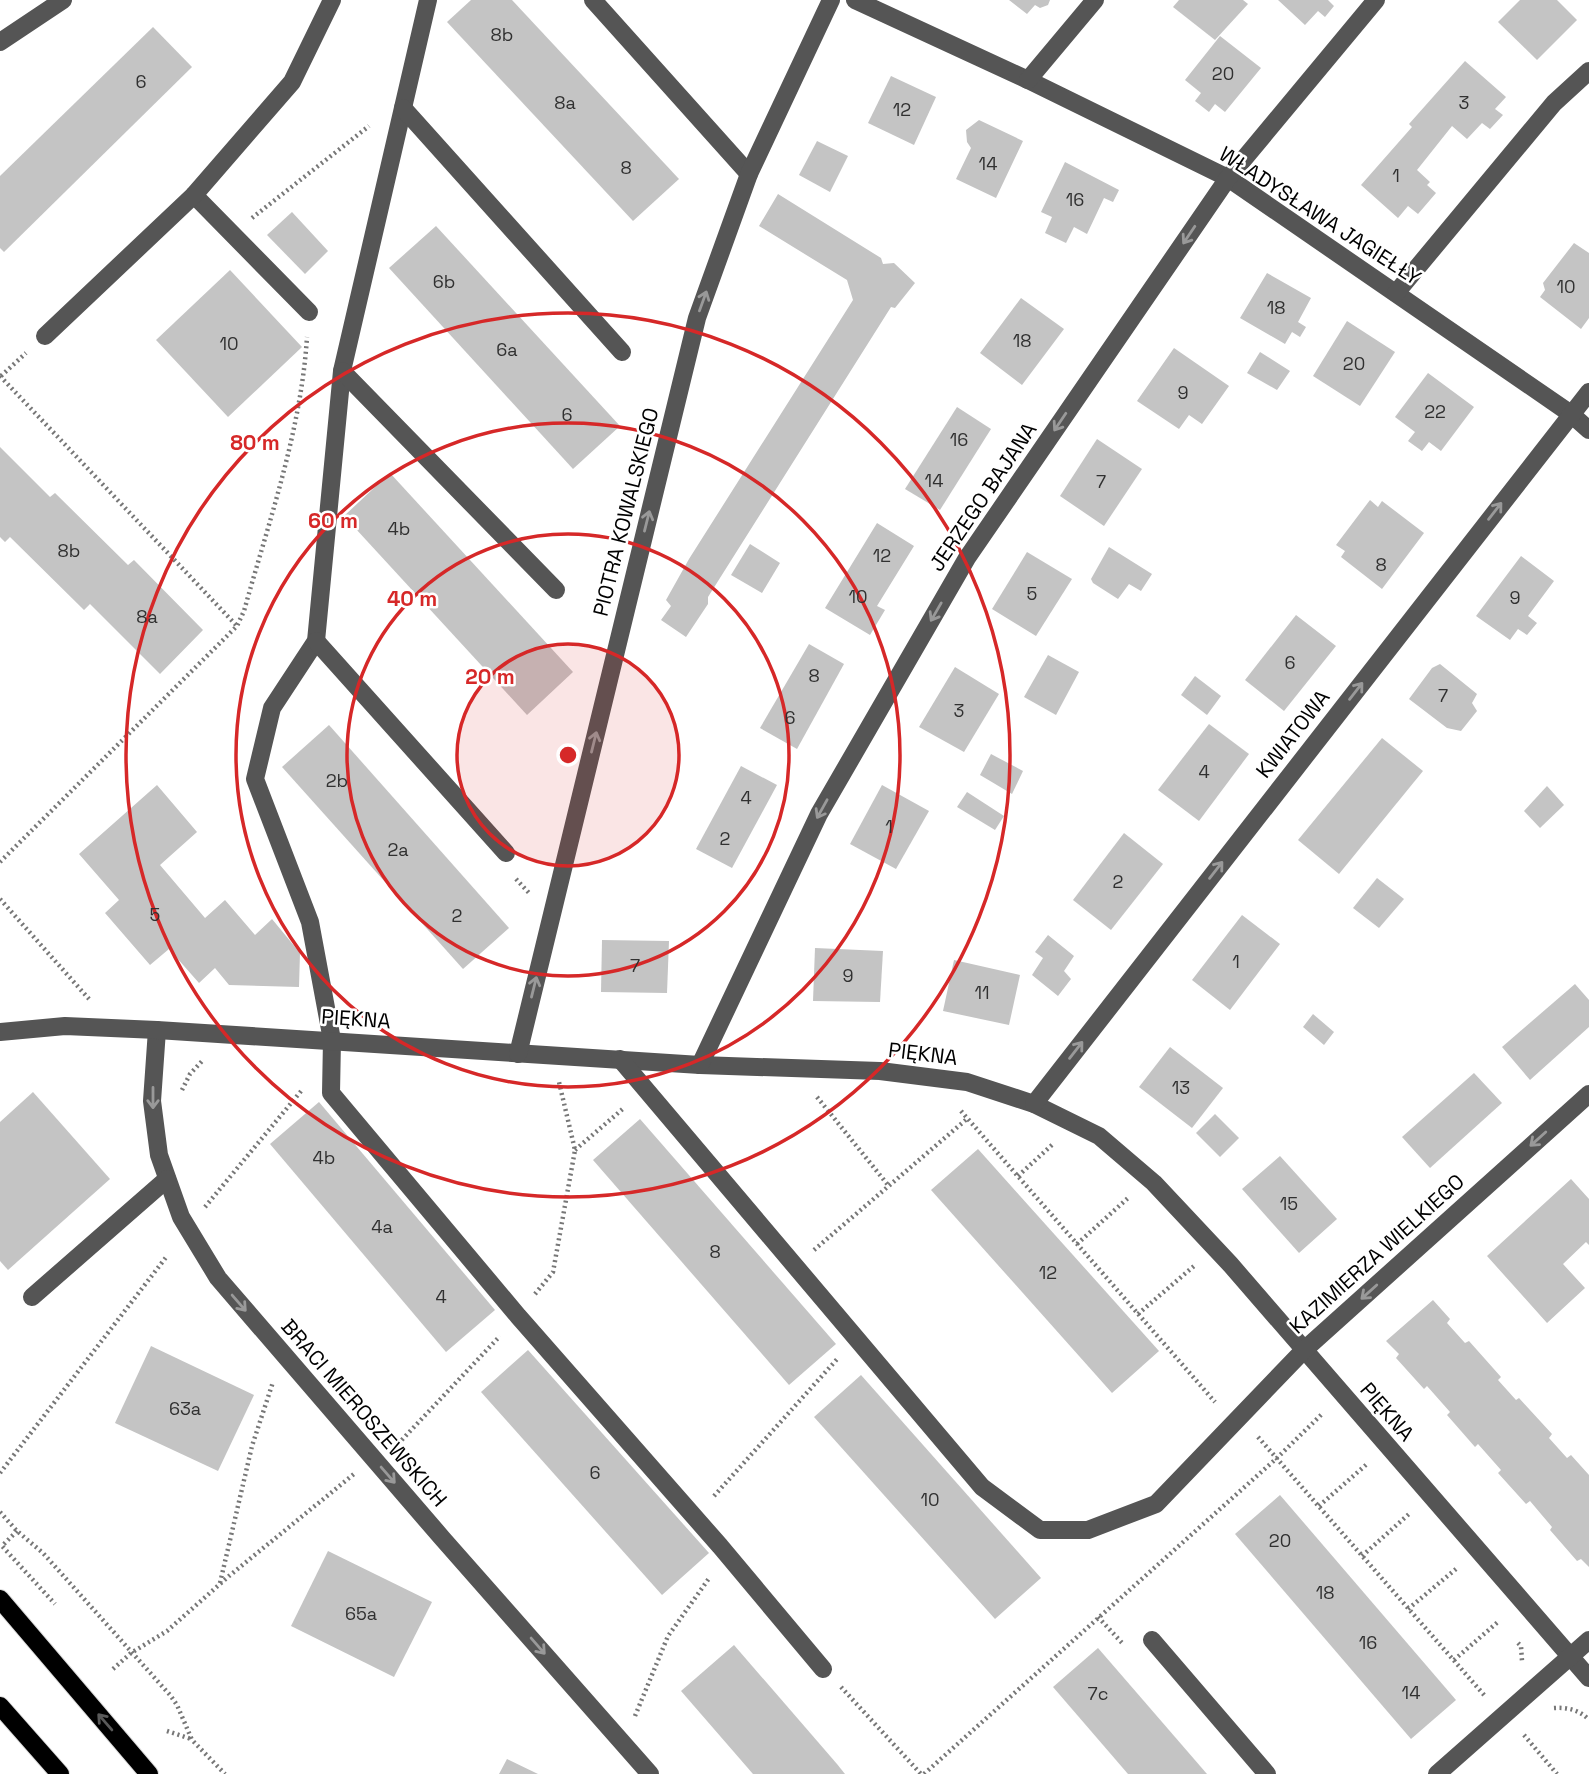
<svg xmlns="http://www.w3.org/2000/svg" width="1589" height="1774" font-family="'Space Grotesk',sans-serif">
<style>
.building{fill:#c4c4c4}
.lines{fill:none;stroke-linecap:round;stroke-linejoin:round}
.major-casing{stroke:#dbdbdb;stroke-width:20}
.path{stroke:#777;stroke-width:4.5;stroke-dasharray:2 3.5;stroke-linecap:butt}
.minor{stroke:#555;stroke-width:18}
.major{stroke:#000;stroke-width:18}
.oneway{stroke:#999}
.oneway2{stroke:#595959}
.ring{fill:none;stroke:#d62828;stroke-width:3.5}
.labels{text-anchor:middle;stroke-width:5;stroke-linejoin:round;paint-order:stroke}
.number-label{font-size:18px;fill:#313131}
.street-label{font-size:21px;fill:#000;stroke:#fff}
.centre{fill:#d62828;stroke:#fff;stroke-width:3.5}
.ring-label{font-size:21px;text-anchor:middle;font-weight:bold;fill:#d62828;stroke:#fff;stroke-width:5;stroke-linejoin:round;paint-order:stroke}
</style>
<rect width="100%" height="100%" fill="#fff"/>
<g class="building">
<path d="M 471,0 L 512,0 L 679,179 L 633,221 L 447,22 Z"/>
<path d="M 1009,0 L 1050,0 L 1048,5 L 1040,8 L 1035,5 L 1027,14 Z"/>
<path d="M 1179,0 L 1243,0 L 1248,4 L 1215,40 L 1173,7 Z"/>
<path d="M 1278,0 L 1328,0 L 1334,6 L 1325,17 L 1318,11 L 1305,25 Z"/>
<path d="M 1520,0 L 1557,0 L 1577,20 L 1537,60 L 1498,22 Z"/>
<path d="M 153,27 L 192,67 L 4,252 L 0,248 L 0,176 Z"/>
<path d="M 1220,36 L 1261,68 L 1225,112 L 1215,104 L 1209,112 L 1195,101 L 1201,93 L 1185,80 Z"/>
<path d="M 1465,61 L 1506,97 L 1495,109 L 1503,115 L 1490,129 L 1482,123 L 1467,139 L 1452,126 L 1417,170 L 1430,182 L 1427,185 L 1436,193 L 1418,214 L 1408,206 L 1398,218 L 1361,185 L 1412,127 L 1409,124 Z"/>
<path d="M 891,76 L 936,97 L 914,145 L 868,123 Z"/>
<path d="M 979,120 L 1023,141 L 996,198 L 956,179 L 971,148 L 967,142 L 966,130 Z"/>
<path d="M 817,141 L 848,156 L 830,192 L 799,175 Z"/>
<path d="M 1065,162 L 1119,190 L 1113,202 L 1104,198 L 1087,234 L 1074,227 L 1066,243 L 1045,233 L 1052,217 L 1041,212 Z"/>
<path d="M 778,194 L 881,258 L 883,264 L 894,263 L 915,283 L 895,308 L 891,307 L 708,597 L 708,604 L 686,637 L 661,620 L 671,606 L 666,600 L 689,559 L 853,300 L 847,280 L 759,226 Z"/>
<path d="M 292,212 L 328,251 L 305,274 L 267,235 Z"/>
<path d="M 436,226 L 620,426 L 573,469 L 389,268 Z"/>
<path d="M 1574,243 L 1589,253 L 1589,318 L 1581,329 L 1540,297 L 1545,290 L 1543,283 Z"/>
<path d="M 230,270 L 302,347 L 228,417 L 156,340 Z"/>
<path d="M 1267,273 L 1311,298 L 1298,322 L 1306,327 L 1300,337 L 1292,332 L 1285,344 L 1240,318 Z"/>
<path d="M 1021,298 L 1064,329 L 1022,385 L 980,353 Z"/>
<path d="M 1347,321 L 1395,352 L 1360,406 L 1313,376 Z"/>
<path d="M 1174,348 L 1229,386 L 1202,424 L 1189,415 L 1179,429 L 1137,401 Z"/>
<path d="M 1260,352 L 1290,371 L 1277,390 L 1247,373 Z"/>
<path d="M 1428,373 L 1474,407 L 1441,451 L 1429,442 L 1422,451 L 1408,441 L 1415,432 L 1395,417 Z"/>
<path d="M 957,407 L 991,429 L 940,510 L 905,489 Z"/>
<path d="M 1097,439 L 1142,469 L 1104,526 L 1060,496 Z"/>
<path d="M 0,447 L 50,497 L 55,493 L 128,565 L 134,560 L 203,630 L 160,674 L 90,604 L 84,610 L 10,537 L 5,542 L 0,537 Z"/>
<path d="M 390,473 L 573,672 L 527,715 L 344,516 Z"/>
<path d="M 1370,500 L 1378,507 L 1382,501 L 1424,533 L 1382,589 L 1341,557 L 1345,551 L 1336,545 Z"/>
<path d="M 877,523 L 914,546 L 877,606 L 885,610 L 870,635 L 825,608 Z"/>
<path d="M 750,544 L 780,563 L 762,593 L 731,575 Z"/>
<path d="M 1109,547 L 1152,574 L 1141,591 L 1129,584 L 1118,599 L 1093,583 L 1091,579 Z"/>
<path d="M 1027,552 L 1072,579 L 1036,636 L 992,609 Z"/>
<path d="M 1521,556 L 1554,581 L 1528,616 L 1537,623 L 1527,635 L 1518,629 L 1510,640 L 1476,616 Z"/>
<path d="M 1296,615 L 1336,646 L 1284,711 L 1245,680 Z"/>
<path d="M 809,644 L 844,664 L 797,749 L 760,728 Z"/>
<path d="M 1048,655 L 1079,672 L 1056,715 L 1024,697 Z"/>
<path d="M 1440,664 L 1477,694 L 1472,703 L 1477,711 L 1461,731 L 1447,728 L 1409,699 L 1432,668 Z"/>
<path d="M 955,667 L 999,694 L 964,752 L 919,727 Z"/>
<path d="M 1195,676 L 1221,696 L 1207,715 L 1181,695 Z"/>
<path d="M 1209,724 L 1249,754 L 1199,821 L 1158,790 Z"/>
<path d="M 329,725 L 509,928 L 463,969 L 282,767 Z"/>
<path d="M 1382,738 L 1423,771 L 1339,874 L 1298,840 Z"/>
<path d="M 991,754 L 1023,771 L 1012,794 L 980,775 Z"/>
<path d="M 741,766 L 777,785 L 732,868 L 696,849 Z"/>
<path d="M 157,785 L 197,832 L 160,865 L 205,918 L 225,900 L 255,935 L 272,919 L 300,953 L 299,987 L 229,985 L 215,968 L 199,983 L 169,949 L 150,965 L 105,913 L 119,900 L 79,854 Z"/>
<path d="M 882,785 L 929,811 L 896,869 L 850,844 Z"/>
<path d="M 1547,786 L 1564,805 L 1540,828 L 1524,811 Z"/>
<path d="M 967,792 L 1004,816 L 995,830 L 957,807 Z"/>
<path d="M 1124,833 L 1163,864 L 1111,930 L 1073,900 Z"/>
<path d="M 1377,878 L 1404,899 L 1379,928 L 1353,908 Z"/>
<path d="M 1242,915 L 1280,944 L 1230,1010 L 1192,980 Z"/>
<path d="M 1048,935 L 1074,956 L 1064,971 L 1071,979 L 1058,996 L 1032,975 L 1043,958 L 1035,952 Z"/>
<path d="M 602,940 L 669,941 L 667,993 L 601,992 Z"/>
<path d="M 815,948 L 883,951 L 880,1002 L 813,1001 Z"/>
<path d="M 954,960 L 1020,975 L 1009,1025 L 943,1011 Z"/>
<path d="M 1575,984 L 1589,1000 L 1589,1027 L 1530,1080 L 1502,1047 Z"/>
<path d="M 1313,1014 L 1334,1032 L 1324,1045 L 1303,1027 Z"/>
<path d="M 1170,1047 L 1223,1088 L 1192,1128 L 1139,1087 Z"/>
<path d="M 1474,1073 L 1502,1103 L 1430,1168 L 1402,1137 Z"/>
<path d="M 33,1092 L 110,1179 L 8,1270 L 0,1261 L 0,1122 Z"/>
<path d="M 319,1102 L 495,1310 L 446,1352 L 270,1144 Z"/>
<path d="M 1215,1114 L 1239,1138 L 1220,1157 L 1196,1133 Z"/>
<path d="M 640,1119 L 836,1344 L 789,1385 L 593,1160 Z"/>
<path d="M 978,1149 L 1159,1351 L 1112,1393 L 931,1190 Z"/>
<path d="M 1280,1156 L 1337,1219 L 1299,1253 L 1242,1189 Z"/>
<path d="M 1571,1179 L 1589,1199 L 1589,1245 L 1586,1242 L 1563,1264 L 1585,1288 L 1547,1323 L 1487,1256 Z"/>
<path d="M 1433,1300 L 1450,1319 L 1447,1323 L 1465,1343 L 1469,1341 L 1501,1377 L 1498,1380 L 1516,1400 L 1519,1398 L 1552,1434 L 1549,1438 L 1567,1458 L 1571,1455 L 1589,1475 L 1589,1567 L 1581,1559 L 1577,1561 L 1550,1530 L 1552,1527 L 1530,1501 L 1526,1504 L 1498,1473 L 1501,1470 L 1478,1444 L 1475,1447 L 1447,1415 L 1450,1412 L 1427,1386 L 1424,1389 L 1396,1358 L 1399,1354 L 1386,1341 Z"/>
<path d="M 151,1346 L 254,1395 L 218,1471 L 115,1423 Z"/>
<path d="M 528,1350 L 709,1553 L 662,1595 L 481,1392 Z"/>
<path d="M 861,1375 L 1041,1578 L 995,1619 L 814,1417 Z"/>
<path d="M 1280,1495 L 1456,1700 L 1411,1739 L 1235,1534 Z"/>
<path d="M 328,1551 L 432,1602 L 394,1677 L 291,1626 Z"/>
<path d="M 734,1645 L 837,1764 L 845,1774 L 753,1774 L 681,1691 Z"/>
<path d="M 1098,1648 L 1143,1700 L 1207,1774 L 1128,1774 L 1053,1687 Z"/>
<path d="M 507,1759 L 538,1774 L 499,1774 Z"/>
</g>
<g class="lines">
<defs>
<g id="major">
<path d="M 0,1599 L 149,1774"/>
<path d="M 0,1706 L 60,1774"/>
</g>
</defs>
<use href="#major" class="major-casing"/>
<g class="path">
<path d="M 252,218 L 369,126"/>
<path d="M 0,376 L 237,626"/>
<path d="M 1,376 L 26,353"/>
<path d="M 0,862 L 237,626 L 244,611 C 269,521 301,431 307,337"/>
<path d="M 516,879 L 529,893"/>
<path d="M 0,899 L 89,999"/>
<path d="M 182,1090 L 190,1074 L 203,1060"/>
<path d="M 817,1097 L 888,1185"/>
<path d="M 961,1111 L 1215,1402"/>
<path d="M 575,1150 L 625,1107"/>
<path d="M 1018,1176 L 1053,1144"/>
<path d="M 205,1207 L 302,1090"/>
<path d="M 1077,1244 L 1128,1198"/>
<path d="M 814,1250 L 968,1118"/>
<path d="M 535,1294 L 553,1272 L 575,1150 L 559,1082"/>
<path d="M 1138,1314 L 1194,1266"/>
<path d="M 1258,1437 L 1485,1696"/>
<path d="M 398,1444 L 500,1336"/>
<path d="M 0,1473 L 167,1256"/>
<path d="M 714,1496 L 839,1357"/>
<path d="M 1319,1506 L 1367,1464"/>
<path d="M 0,1512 L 17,1531 L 43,1553 L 170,1695 L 177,1705 L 192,1740 L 225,1774"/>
<path d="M 17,1531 L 2,1546 L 55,1604"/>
<path d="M 1362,1556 L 1409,1514"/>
<path d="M 220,1583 L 252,1446 L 273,1382"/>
<path d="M 1408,1609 L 1456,1569"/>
<path d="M 1098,1617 L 1124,1645"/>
<path d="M 1518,1643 L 1521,1646 L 1522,1661"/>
<path d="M 1454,1660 L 1499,1621"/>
<path d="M 113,1669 L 131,1653 L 167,1631 L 229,1576 L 354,1474"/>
<path d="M 841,1687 L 921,1774"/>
<path d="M 1554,1708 C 1567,1707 1580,1710 1589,1720"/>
<path d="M 635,1716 L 668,1636 L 710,1577"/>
<path d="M 167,1731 L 191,1739"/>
<path d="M 1524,1735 L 1557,1774"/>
<path d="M 924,1774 L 1277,1458 L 1323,1413"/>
</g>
<g class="minor">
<path d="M 428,0 L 342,371 L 316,641 L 272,708 L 255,779 L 310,922 L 332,1040 L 331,1093 L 518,1316 L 720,1546 L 823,1669"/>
<path d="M 593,0 L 749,174"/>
<path d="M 855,0 L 1028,80 L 1228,178 L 1571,414 L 1589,430"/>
<path d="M 0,42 L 63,0"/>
<path d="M 1028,80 L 1095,0"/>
<path d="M 403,108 L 622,352"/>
<path d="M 194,195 L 309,312"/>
<path d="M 1396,293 L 1554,103 L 1589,71"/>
<path d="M 45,336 L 194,195 L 292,82 L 332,0"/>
<path d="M 342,371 L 556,590"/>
<path d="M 316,641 L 506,853"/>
<path d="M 157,1030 L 152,1101 L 159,1155 L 181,1217 L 218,1278 L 442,1538 L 650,1774"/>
<path d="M 0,1032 L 65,1026 L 157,1030 L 700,1065 L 880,1071 L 967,1082 L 1034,1104 L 1099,1136 L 1154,1183 L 1230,1264 L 1589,1678"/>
<path d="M 518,1054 L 697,318 L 749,174 L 831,0"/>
<path d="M 620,1059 L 982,1487 L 1040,1530 L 1088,1530 L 1156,1504 L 1303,1351 L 1589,1094"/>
<path d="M 700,1065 L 819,814 L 967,558 L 1228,178 L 1376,0"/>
<path d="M 1034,1104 L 1589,392"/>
<path d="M 32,1297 L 167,1179"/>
<path d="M 1152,1640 L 1267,1774"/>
<path d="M 1437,1774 L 1589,1640"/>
</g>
<use href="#major" class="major"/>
</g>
<defs><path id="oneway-shaft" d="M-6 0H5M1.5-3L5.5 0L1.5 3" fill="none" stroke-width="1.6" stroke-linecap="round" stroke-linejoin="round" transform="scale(1.75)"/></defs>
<g class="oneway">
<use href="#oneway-shaft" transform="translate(1189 235) rotate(124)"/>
<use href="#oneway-shaft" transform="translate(703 301) rotate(-70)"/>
<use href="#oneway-shaft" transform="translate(1060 422) rotate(124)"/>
<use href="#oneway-shaft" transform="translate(1495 511) rotate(-52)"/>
<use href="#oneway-shaft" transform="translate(647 521) rotate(-76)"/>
<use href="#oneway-shaft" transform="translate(936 612) rotate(120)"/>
<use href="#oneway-shaft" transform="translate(1356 691) rotate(-52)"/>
<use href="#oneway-shaft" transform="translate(594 742) rotate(-76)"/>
<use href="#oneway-shaft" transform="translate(822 809) rotate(119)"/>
<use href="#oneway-shaft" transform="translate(1216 870) rotate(-52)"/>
<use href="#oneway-shaft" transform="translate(534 987) rotate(-76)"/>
<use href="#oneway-shaft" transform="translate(1076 1050) rotate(-52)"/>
<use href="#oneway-shaft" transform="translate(153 1098) rotate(90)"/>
<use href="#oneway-shaft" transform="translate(1538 1139) rotate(138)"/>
<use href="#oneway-shaft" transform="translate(1369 1292) rotate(138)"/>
<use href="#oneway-shaft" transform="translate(239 1303) rotate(49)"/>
<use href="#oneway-shaft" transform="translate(388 1475) rotate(49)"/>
<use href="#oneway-shaft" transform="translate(538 1646) rotate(49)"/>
</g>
<use class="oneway2" href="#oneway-shaft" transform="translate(105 1722) rotate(-131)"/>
<circle cx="568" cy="755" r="111" fill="#d62828" fill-opacity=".12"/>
<g class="ring">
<circle cx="568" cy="755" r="111"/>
<circle cx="568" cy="755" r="221"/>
<circle cx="568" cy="755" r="332"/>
<circle cx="568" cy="755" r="442"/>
</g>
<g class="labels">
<g class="number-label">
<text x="502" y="41">8b</text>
<text x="1223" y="80">20</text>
<text x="141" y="88">6</text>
<text x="565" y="109">8a</text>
<text x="1464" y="109">3</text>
<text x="902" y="116">12</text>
<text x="988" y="170">14</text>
<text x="626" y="174">8</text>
<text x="1396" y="182">1</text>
<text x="1075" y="206">16</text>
<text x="444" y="288">6b</text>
<text x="1566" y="293">10</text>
<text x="1276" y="314">18</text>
<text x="1022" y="347">18</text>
<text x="229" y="350">10</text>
<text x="507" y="356">6a</text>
<text x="1354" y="370">20</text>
<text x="1183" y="399">9</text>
<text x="1435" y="418">22</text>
<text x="567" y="421">6</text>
<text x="959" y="446">16</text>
<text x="934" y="487">14</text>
<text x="1101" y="488">7</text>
<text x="399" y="535">4b</text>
<text x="69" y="557">8b</text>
<text x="882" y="562">12</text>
<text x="1381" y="571">8</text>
<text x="1032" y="600">5</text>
<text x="858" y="603">10</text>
<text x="1515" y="604">9</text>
<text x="147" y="623">8a</text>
<text x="1290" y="669">6</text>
<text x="814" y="682">8</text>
<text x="1443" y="702">7</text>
<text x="959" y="717">3</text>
<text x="790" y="724">6</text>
<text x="1204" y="778">4</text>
<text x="337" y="787">2b</text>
<text x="746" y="804">4</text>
<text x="889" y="833">1</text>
<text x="725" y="845">2</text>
<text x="398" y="856">2a</text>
<text x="1118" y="888">2</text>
<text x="155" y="921">5</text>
<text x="457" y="922">2</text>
<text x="1236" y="968">1</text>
<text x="635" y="972">7</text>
<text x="848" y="982">9</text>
<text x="982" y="999">11</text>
<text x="1181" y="1094">13</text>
<text x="324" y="1164">4b</text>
<text x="1289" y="1210">15</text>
<text x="382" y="1233">4a</text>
<text x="715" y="1258">8</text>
<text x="1048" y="1279">12</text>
<text x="441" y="1303">4</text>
<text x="185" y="1415">63a</text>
<text x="595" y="1479">6</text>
<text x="930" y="1506">10</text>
<text x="1280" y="1547">20</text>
<text x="1325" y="1599">18</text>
<text x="361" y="1620">65a</text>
<text x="1368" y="1649">16</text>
<text x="1411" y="1699">14</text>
<text x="1098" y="1700">7c</text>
</g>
<g class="street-label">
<text transform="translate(1320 216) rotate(33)" y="7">WŁADYSŁAWA JAGIEŁŁY</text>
<text transform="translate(983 497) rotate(-56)" y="7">JERZEGO BAJANA</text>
<text transform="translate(626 512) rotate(-76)" y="7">PIOTRA KOWALSKIEGO</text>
<text transform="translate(1293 734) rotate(-52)" y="7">KWIATOWA</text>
<text transform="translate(356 1019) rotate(4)" y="7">PIĘKNA</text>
<text transform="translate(923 1054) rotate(7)" y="7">PIĘKNA</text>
<text transform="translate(1377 1254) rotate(-42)" y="7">KAZIMIERZA WIELKIEGO</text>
<text transform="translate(1387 1412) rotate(49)" y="7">PIĘKNA</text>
<text transform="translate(364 1413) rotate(49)" y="7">BRACI MIEROSZEWSKICH</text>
</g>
</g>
<circle cx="568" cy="755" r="10" class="centre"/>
<g class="ring-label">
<text x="255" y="450">80 m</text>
<text x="333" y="528">60 m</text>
<text x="412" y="606">40 m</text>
<text x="490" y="684">20 m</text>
</g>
</svg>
